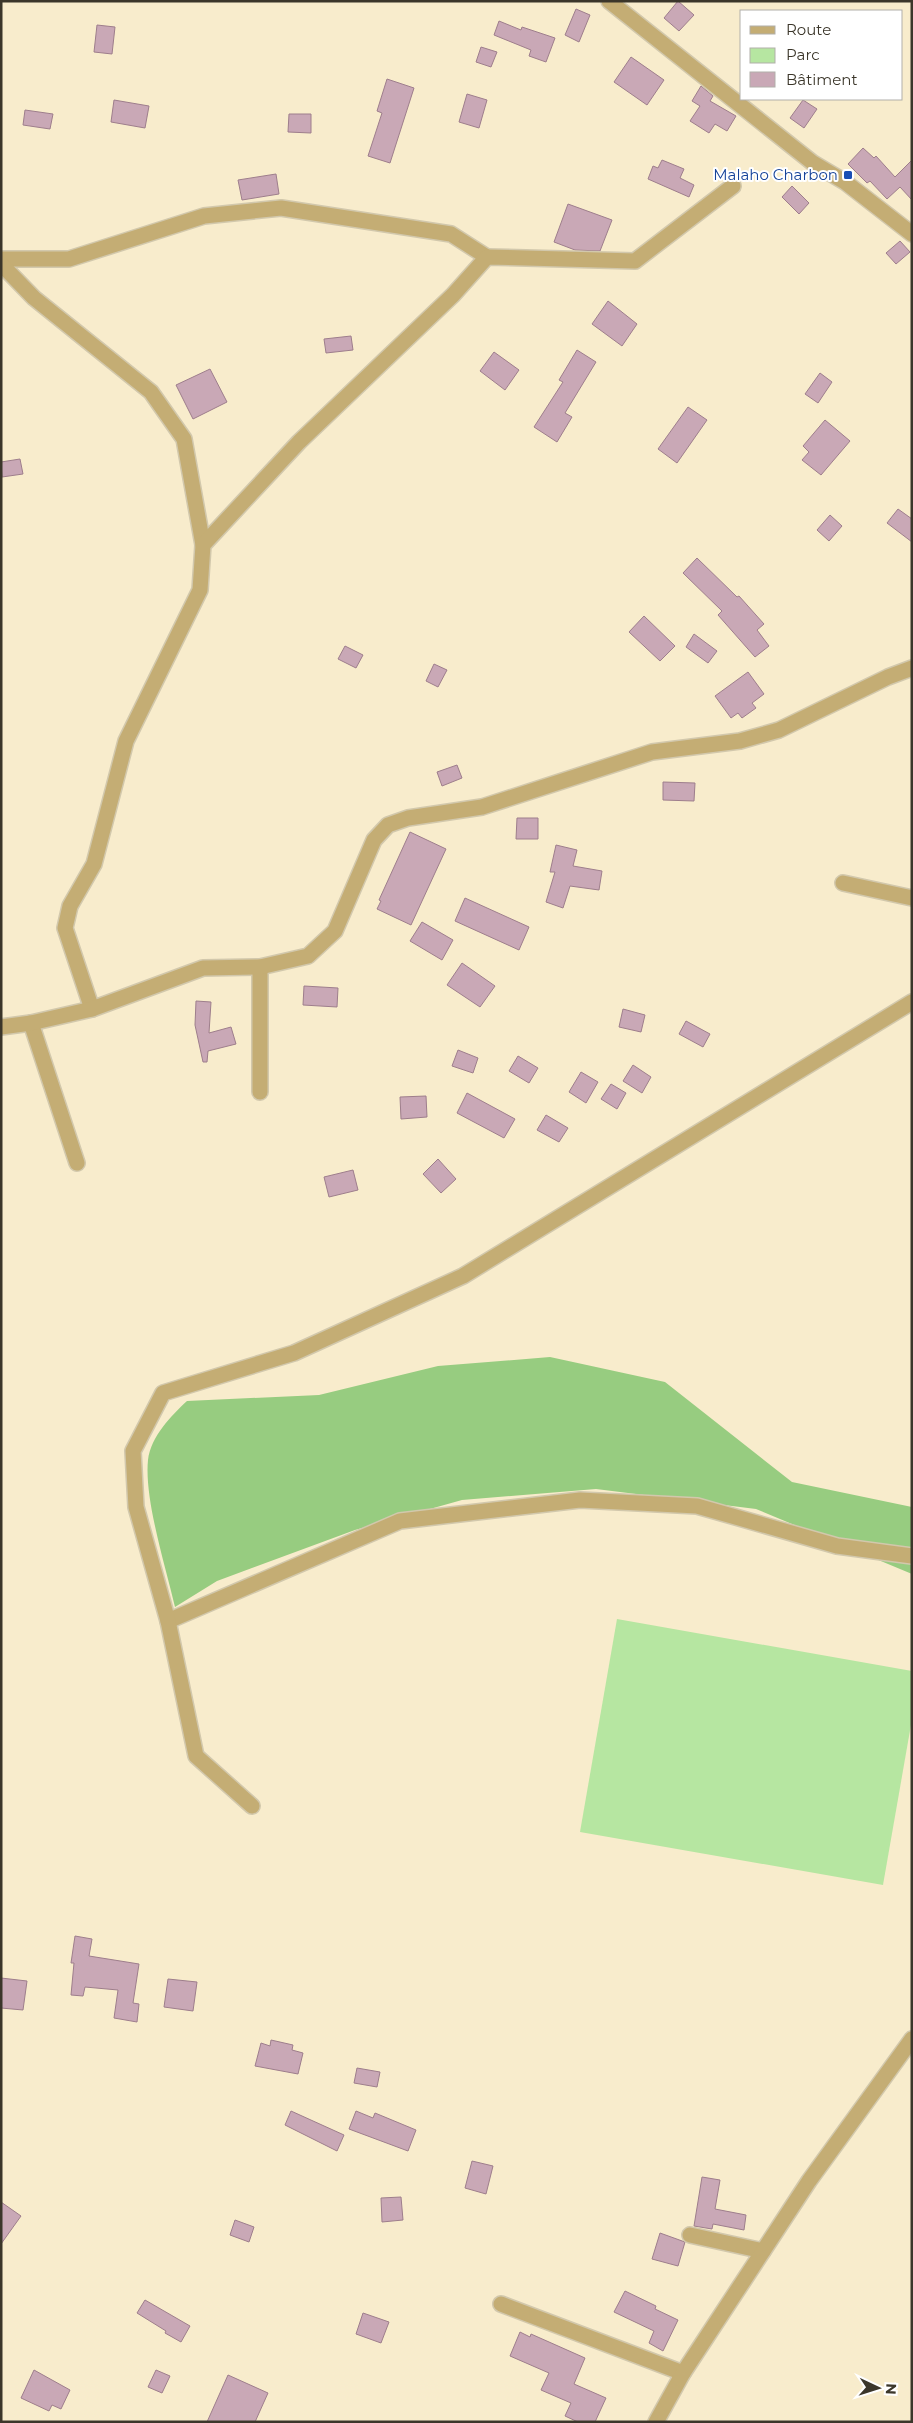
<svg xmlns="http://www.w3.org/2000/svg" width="913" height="2423" font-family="Montserrat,sans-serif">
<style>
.green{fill:#b6e6a1}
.forest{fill:#97cc80}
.building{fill:#c9a8b6;stroke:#9e7e8c}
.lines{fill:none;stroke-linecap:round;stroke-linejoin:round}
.minor-casing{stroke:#d2c8ac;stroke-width:18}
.minor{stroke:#c4ad74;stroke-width:15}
.transit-dot{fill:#1a4fb4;stroke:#fff;stroke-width:2}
.labels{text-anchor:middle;stroke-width:4;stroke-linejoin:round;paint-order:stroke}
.transit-label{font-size:15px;fill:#164399;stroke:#fff;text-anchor:end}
</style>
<rect width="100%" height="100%" fill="#f8eccc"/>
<path class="green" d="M 617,1619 L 912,1671 L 912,1719 L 883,1885 L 580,1832 Z"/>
<path class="forest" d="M 550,1357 L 665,1382 L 792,1482 L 912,1507 L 912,1574 L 756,1509 L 596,1489 L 462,1500 L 355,1530 L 217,1581 L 175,1607 C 166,1568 144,1499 148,1460 C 151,1436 171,1416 187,1401 L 319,1395 L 438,1366 Z"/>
<g class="building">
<path d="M 678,1 L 694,15 L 679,31 L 664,18 Z"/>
<path d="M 576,9 L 590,15 L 579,42 L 565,35 Z"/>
<path d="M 499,21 L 521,30 L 522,27 L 555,38 L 546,62 L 529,56 L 531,50 L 494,35 Z"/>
<path d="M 97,25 L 115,27 L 112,54 L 94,52 Z"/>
<path d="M 481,47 L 497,52 L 491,67 L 476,62 Z"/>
<path d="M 631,57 L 664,80 L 647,105 L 614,82 Z"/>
<path d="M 387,79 L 414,88 L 390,163 L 368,156 L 382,113 L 377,111 Z"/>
<path d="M 701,86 L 713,96 L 710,101 L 736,116 L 727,131 L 715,124 L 709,133 L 690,121 L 700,106 L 692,101 Z"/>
<path d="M 467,94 L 487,100 L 479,128 L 459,122 Z"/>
<path d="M 114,100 L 149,106 L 145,128 L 111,122 Z"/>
<path d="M 803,100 L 817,109 L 804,128 L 790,118 Z"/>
<path d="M 25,110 L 53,114 L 50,129 L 23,125 Z"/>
<path d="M 289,114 L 311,114 L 311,133 L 288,132 Z"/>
<path d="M 863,148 L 874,158 L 876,156 L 895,177 L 912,160 L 912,200 L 900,187 L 887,199 L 870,181 L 867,183 L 848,164 Z"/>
<path d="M 662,160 L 684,169 L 680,178 L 694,185 L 689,197 L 648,179 L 653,166 L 658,168 Z"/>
<path d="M 276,174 L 279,194 L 242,200 L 238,180 Z"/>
<path d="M 792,186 L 809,203 L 799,214 L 782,197 Z"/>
<path d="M 568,204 L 612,220 L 600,251 L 575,250 L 554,242 Z"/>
<path d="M 900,241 L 910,252 L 896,264 L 886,253 Z"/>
<path d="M 608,301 L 637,324 L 622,346 L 592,324 Z"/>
<path d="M 351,336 L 353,350 L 326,353 L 324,339 Z"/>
<path d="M 577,350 L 596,362 L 565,413 L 572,417 L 557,442 L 534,427 L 563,382 L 559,380 Z"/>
<path d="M 494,352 L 519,370 L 505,390 L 480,371 Z"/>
<path d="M 210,369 L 227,402 L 193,419 L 176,385 Z"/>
<path d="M 820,373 L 832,382 L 818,403 L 805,394 Z"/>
<path d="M 688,407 L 707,420 L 677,463 L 658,449 Z"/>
<path d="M 825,420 L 850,441 L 821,475 L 802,460 L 809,452 L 803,446 Z"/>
<path d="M 20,459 L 23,474 L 2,477 L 1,462 Z"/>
<path d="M 898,509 L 912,519 L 912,542 L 887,523 Z"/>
<path d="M 830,515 L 842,526 L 829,541 L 817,530 Z"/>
<path d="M 697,558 L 737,597 L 739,596 L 764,624 L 757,630 L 769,646 L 755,657 L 718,615 L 722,611 L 683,573 Z"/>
<path d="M 644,616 L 675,646 L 660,661 L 629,632 Z"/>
<path d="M 694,634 L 717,651 L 708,663 L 686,647 Z"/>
<path d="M 345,646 L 363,655 L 356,668 L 338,659 Z"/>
<path d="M 434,664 L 447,670 L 438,687 L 426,681 Z"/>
<path d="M 748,672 L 764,694 L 752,703 L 756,708 L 742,718 L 738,713 L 731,718 L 715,696 Z"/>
<path d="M 457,765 L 462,778 L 442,786 L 437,772 Z"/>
<path d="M 663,782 L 695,783 L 694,801 L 663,800 Z"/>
<path d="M 517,818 L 538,818 L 538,839 L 516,839 Z"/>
<path d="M 410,832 L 446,849 L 411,925 L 377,909 L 381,901 L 379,900 Z"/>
<path d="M 556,845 L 577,850 L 573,866 L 602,871 L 599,890 L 570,886 L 563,908 L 546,902 L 555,872 L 550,872 Z"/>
<path d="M 465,898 L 529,927 L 519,950 L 455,921 Z"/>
<path d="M 422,922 L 453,940 L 442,960 L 410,941 Z"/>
<path d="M 462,963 L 495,986 L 480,1007 L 447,985 Z"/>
<path d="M 304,986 L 338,988 L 337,1007 L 303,1005 Z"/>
<path d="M 196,1001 L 211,1002 L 209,1033 L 231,1027 L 236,1044 L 208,1051 L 207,1062 L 203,1062 L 195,1025 Z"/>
<path d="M 623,1009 L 645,1015 L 641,1032 L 619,1027 Z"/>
<path d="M 686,1021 L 710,1034 L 703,1047 L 679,1034 Z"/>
<path d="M 458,1050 L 478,1058 L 473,1073 L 452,1066 Z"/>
<path d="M 518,1056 L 538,1068 L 529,1083 L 509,1071 Z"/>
<path d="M 633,1065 L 651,1077 L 642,1093 L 623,1081 Z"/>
<path d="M 581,1072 L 598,1082 L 586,1103 L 569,1092 Z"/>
<path d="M 611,1084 L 626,1093 L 617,1109 L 601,1099 Z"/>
<path d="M 467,1093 L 515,1119 L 504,1138 L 457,1113 Z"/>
<path d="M 426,1096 L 427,1117 L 401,1119 L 400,1097 Z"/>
<path d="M 546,1115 L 568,1128 L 559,1142 L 537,1130 Z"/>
<path d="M 438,1159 L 456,1179 L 441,1193 L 423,1174 Z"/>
<path d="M 353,1170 L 358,1190 L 329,1197 L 324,1177 Z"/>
<path d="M 75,1936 L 92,1939 L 89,1956 L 139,1964 L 133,2003 L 139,2004 L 137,2022 L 114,2018 L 118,1990 L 85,1987 L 83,1996 L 71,1995 L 74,1963 L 71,1963 Z"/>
<path d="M 1,1978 L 27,1981 L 23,2010 L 1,2008 Z"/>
<path d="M 168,1979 L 197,1982 L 193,2011 L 164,2007 Z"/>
<path d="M 271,2040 L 293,2045 L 292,2050 L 303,2053 L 298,2074 L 255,2066 L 261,2043 L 270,2046 Z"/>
<path d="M 357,2068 L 380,2072 L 377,2087 L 354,2083 Z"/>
<path d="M 291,2111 L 344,2135 L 337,2151 L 285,2125 Z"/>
<path d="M 356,2111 L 373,2118 L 375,2113 L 416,2130 L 408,2151 L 349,2129 Z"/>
<path d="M 472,2161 L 493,2166 L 486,2194 L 465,2188 Z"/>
<path d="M 702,2177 L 720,2180 L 715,2209 L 746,2215 L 744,2230 L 713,2224 L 712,2229 L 694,2226 Z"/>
<path d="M 401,2197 L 403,2220 L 382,2222 L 381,2198 Z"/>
<path d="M 1,2202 L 21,2216 L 1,2244 Z"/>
<path d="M 235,2220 L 254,2227 L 249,2242 L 230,2235 Z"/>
<path d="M 660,2233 L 685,2242 L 678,2266 L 652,2259 Z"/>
<path d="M 625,2291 L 656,2306 L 655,2309 L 678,2320 L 663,2351 L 649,2343 L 654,2331 L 614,2312 Z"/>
<path d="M 145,2300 L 190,2326 L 181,2342 L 165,2333 L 166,2331 L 137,2313 Z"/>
<path d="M 363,2313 L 389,2322 L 381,2343 L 356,2334 Z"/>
<path d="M 520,2332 L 530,2337 L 531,2334 L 585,2358 L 574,2384 L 606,2398 L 595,2422 L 578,2422 L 565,2416 L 571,2403 L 541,2390 L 549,2373 L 510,2356 Z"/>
<path d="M 34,2370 L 70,2390 L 61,2409 L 52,2405 L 49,2411 L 21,2398 Z"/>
<path d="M 156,2370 L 170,2376 L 162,2393 L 148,2387 Z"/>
<path d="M 228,2375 L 268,2393 L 255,2422 L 207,2422 Z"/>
</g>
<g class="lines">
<defs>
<g id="minor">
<path d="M 609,1 L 813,163 L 845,182 L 912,234"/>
<path d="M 1,259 L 69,259 L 204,216 L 281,208 L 451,234 L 487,257"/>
<path d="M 1,264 L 34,298 L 151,392 L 184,439 L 203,545"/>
<path d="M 843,883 L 912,898"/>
<path d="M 260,967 L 260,1092"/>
<path d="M 92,1009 L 65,928 L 70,906 L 94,864 L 126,741 L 200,590 L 203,545 L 299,442 L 453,295 L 487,257 L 635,261 L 733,186"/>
<path d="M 31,1023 L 77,1163"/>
<path d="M 1,1027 L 31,1023 L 92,1009 L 203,968 L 260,967 L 308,956 L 335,931 L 374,840 L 388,825 L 408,818 L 482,807 L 652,752 L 740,741 L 779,730 L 888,677 L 912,668"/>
<path d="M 168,1621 L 400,1521 L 580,1500 L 697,1506 L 837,1546 L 912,1556"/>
<path d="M 252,1806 L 196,1756 L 168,1621 L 136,1507 L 133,1451 L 163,1393 L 294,1353 L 463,1276 L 912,1002"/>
<path d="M 690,2235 L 763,2251"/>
<path d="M 501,2304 L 683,2373"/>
<path d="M 656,2422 L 683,2373 L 809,2181 L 912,2039"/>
</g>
</defs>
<use href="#minor" class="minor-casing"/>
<use href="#minor" class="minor"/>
</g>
<rect class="transit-dot" x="843" y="170" width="10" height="10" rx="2.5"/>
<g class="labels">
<g class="transit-label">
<text x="838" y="180">Malaho Charbon</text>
</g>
</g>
<rect width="913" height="2423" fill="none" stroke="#3b362a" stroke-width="5"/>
<rect x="740" y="10" width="162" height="90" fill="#ffffff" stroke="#b1afaa"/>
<rect x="750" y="26" width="25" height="8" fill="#c4ad74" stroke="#b1afaa"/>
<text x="786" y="35" font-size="15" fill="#3b362a">Route</text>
<rect x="750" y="48" width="25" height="15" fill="#b6e6a1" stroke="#b1afaa"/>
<text x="786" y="60" font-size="15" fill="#3b362a">Parc</text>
<rect x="750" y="72" width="25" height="15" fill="#c9a8b6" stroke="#b1afaa"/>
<text x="786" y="85" font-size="15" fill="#3b362a">Bâtiment</text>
<g transform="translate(878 2388) rotate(94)" stroke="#ffffff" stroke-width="4" paint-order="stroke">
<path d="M0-4L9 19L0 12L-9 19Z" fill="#3b362a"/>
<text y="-8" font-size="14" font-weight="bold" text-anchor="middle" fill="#3b362a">N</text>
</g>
</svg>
